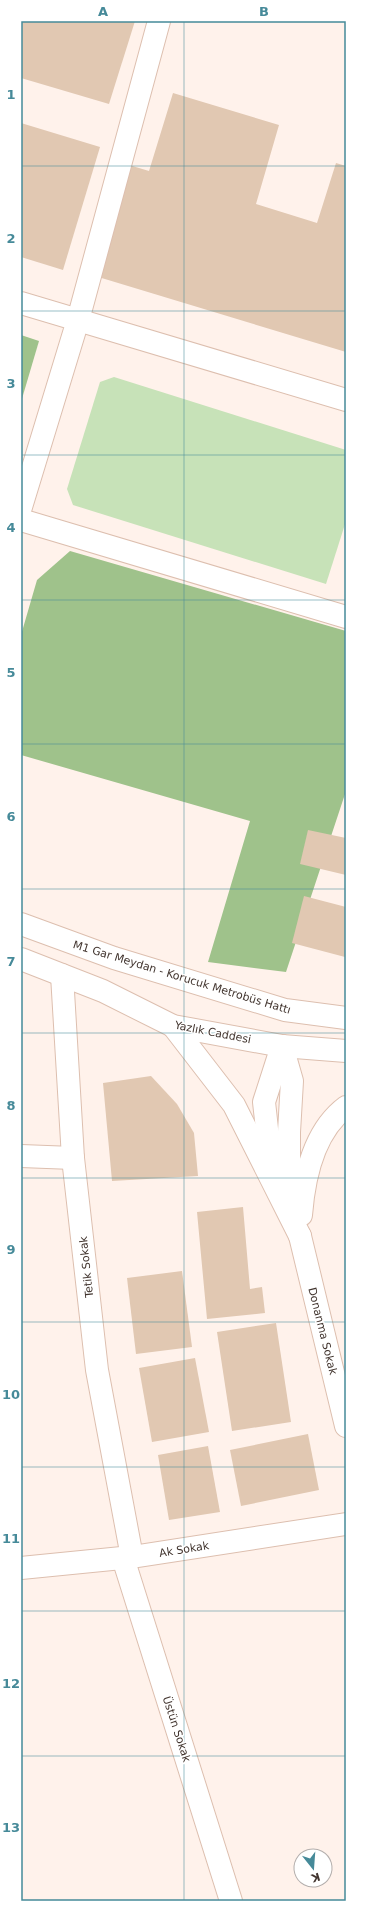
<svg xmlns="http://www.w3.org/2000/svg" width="367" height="1922" font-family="'DejaVu Sans',sans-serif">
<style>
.green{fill:#c7e2b8}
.forest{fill:#9fc28b}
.building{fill:#e1c8b2}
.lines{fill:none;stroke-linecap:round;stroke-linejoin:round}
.minor-casing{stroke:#ddbfaf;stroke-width:24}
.major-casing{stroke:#ddbfaf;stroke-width:24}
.minor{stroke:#fff;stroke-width:22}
.major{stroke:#fff;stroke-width:22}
.grid{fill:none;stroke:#468a99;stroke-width:1;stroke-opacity:0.55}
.labels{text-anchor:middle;stroke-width:3;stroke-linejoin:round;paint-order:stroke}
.street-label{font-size:11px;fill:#42352f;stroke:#fff}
.neatline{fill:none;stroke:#468a99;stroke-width:1.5}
.grid-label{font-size:13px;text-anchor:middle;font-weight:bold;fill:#468a99}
</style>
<rect width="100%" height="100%" fill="#fff2eb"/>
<path class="green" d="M 114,377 L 346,450 L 346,521 L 326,584 L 73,505 L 67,489 L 100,382 Z"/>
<g class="forest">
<path d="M 21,335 L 39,341 L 21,402 Z"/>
<path d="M 70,551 L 346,631 L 346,791 L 286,972 L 208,962 L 250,821 L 21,755 L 21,635 L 37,580 Z"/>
</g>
<g class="building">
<path d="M 21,21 L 135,21 L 109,104 L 21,78 Z"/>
<path d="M 173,93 L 279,125 L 256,204 L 317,223 L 336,163 L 346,166 L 346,352 L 95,276 L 129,165 L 149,171 Z"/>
<path d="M 21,123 L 100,147 L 63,270 L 21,257 Z"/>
<path d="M 308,830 L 346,838 L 346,875 L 300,864 Z"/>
<path d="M 304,896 L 346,907 L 345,957 L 292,943 Z"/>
<path d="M 151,1076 L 177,1104 L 194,1133 L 198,1176 L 112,1181 L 103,1083 Z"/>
<path d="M 243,1207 L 250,1289 L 262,1287 L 265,1313 L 207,1319 L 197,1212 Z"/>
<path d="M 182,1271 L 192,1347 L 136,1354 L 127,1278 Z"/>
<path d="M 276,1323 L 291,1422 L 232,1431 L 217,1332 Z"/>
<path d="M 195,1358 L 209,1432 L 152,1442 L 139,1368 Z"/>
<path d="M 308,1434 L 319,1490 L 241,1506 L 230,1450 Z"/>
<path d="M 208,1446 L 220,1512 L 169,1520 L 158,1455 Z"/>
</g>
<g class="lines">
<defs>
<g id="minor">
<path d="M 159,21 L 78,320 L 346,400"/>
<path d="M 21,303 L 78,320 L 21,507"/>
<path d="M 21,520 L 346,617"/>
<path d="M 21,924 L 114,958 L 285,1010 L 346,1018"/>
<path d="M 62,975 L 73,1158 L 97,1370 L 132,1557"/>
<path d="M 21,1156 L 73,1158"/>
<path d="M 300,1236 L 346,1426"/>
<path d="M 123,1558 L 231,1901"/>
<path d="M 21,1568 L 132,1557 L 346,1524"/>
</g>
<g id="major">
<path d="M 21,959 L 103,991 L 173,1026 L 282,1046 L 346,1051"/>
<path d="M 173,1026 L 234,1105 L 300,1236"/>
<path d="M 282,1046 L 292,1081 L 289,1132 L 289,1186 L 295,1212"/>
<path d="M 274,1168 L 270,1156 L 264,1102 L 282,1046"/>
<path d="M 301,1215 C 304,1177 314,1131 346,1107"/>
</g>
</defs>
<use href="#minor" class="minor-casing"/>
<use href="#major" class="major-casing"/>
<use href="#minor" class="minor"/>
<use href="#major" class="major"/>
</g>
<path class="grid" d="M 184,21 L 184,1901M 21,166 L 346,166M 21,311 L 346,311M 21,455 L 346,455M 21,600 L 346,600M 21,744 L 346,744M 21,889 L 346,889M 21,1033 L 346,1033M 21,1178 L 346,1178M 21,1322 L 346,1322M 21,1467 L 346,1467M 21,1611 L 346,1611M 21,1756 L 346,1756"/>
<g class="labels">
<g class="street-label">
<text transform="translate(182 977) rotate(17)" y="4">M1 Gar Meydan - Korucuk Metrobüs Hattı</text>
<text transform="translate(213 1032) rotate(11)" y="4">Yazlık Caddesi</text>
<text transform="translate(86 1267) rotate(-96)" y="4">Tetik Sokak</text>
<text transform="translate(323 1331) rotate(76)" y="4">Donanma Sokak</text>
<text transform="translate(184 1549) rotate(-9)" y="4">Ak Sokak</text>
<text transform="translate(177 1729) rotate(72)" y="4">Üstün Sokak</text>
</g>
</g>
<rect width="367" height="1922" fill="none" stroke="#ffffff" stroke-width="44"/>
<g transform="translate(313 1868) rotate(163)"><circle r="19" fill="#ffffff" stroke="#b3aeac"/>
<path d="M0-3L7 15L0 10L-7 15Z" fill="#468a99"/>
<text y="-6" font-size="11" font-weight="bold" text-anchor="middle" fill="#42352f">K</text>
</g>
<rect x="22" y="22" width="323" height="1878" class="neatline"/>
<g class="grid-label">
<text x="103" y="16">A</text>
<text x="264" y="16">B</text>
<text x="11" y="99">1</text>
<text x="11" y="243">2</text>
<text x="11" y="388">3</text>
<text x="11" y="532">4</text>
<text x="11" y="677">5</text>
<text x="11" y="821">6</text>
<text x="11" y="966">7</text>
<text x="11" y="1110">8</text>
<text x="11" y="1254">9</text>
<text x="11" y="1399">10</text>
<text x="11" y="1543">11</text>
<text x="11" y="1688">12</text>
<text x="11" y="1832">13</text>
</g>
</svg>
